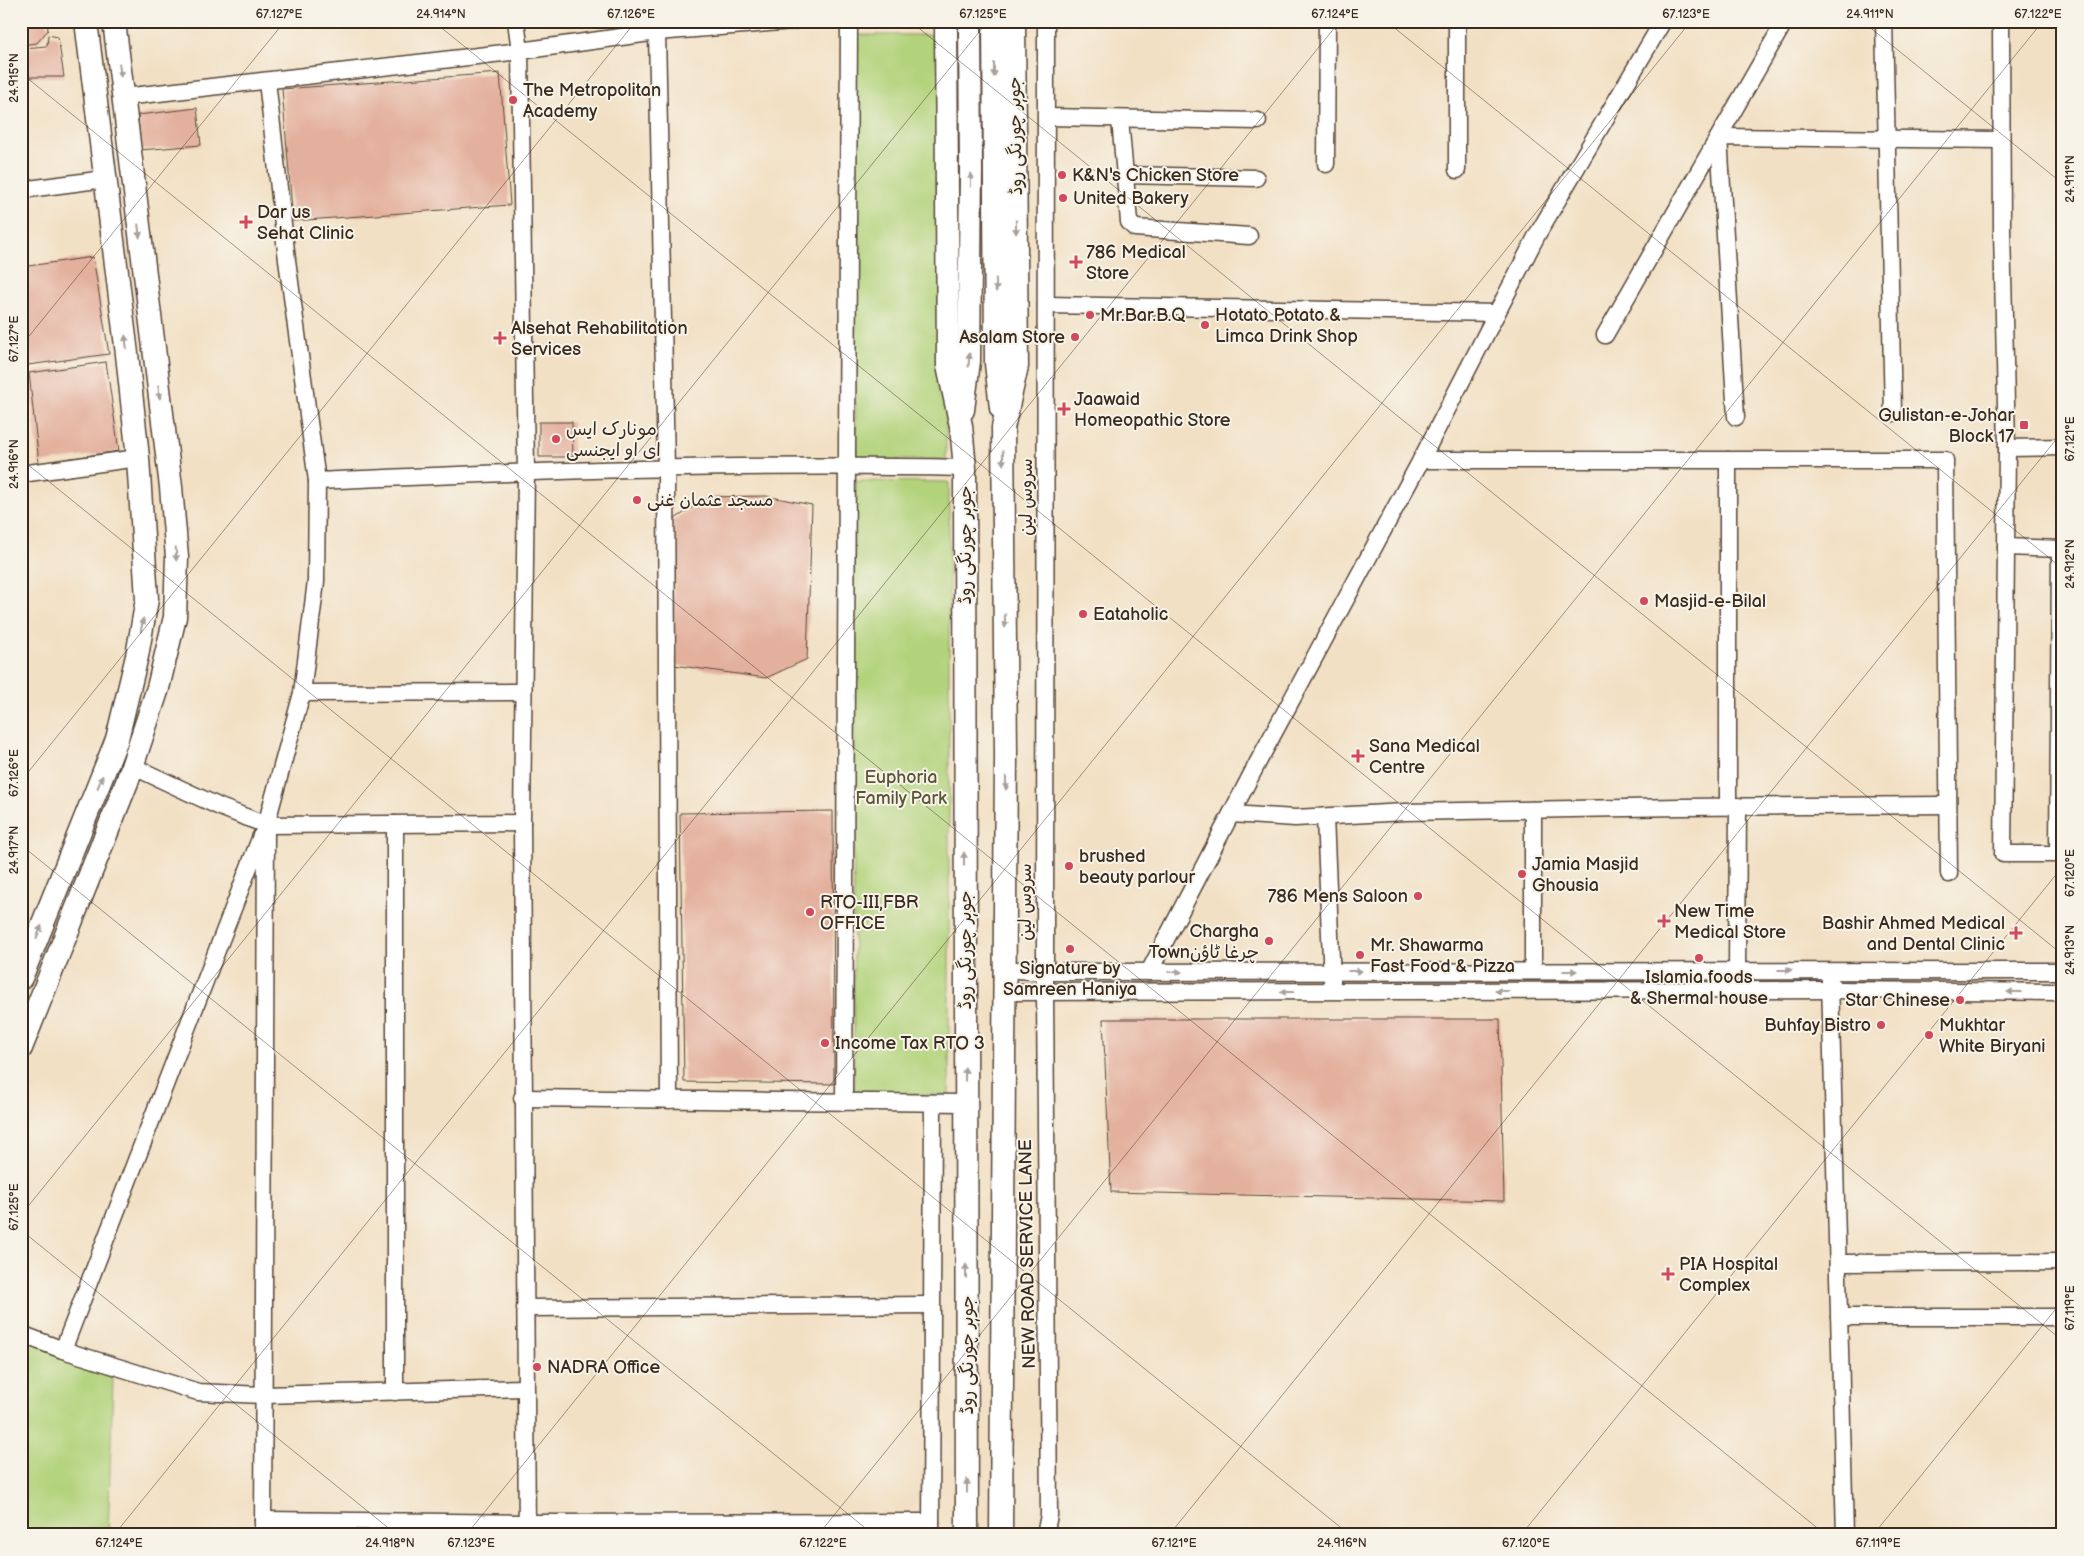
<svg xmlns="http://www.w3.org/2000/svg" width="2084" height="1556" font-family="'Balsamiq Sans','Playpen Sans Arabic',sans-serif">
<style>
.green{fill:#b2d37b;stroke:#767e4c}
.building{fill:#e4b09e}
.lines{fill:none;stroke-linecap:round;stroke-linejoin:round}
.street-casing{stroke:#564537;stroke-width:19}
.secondary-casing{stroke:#564537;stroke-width:25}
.street{stroke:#fff;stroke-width:16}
.secondary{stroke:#fff;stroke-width:22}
.oneway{fill:#a79f9a}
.ticks{fill:none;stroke:#3b2a1e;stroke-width:1;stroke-opacity:0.45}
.poi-dot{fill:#d1495b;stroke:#f7f3e8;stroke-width:2}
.labels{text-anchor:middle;stroke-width:4;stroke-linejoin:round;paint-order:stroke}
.poi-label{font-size:18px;fill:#3b2a1e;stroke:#f7f3e8;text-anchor:start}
.street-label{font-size:18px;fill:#3b2a1e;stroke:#f7f3e8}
.park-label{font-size:18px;fill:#595435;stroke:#f7f3e8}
.neatline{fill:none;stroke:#3b2a1e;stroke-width:2}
.ticks-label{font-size:12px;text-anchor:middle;fill:#3b2a1e}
</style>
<rect width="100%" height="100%" fill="#f7f3e8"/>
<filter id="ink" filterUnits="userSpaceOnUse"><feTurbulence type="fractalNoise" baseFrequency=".02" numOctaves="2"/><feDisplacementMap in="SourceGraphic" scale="10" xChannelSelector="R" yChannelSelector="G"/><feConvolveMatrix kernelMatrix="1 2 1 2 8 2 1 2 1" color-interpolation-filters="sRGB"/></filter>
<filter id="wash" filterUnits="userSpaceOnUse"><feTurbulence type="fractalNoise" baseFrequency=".0096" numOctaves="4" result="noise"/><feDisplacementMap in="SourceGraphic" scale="20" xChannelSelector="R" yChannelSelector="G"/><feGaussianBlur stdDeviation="1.12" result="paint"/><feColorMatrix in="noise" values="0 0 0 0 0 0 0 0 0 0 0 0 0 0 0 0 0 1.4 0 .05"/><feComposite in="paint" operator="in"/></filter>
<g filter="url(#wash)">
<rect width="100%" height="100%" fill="#f2e0c4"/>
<g class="green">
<path d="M 853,35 L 944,35 L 946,460 L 856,460 Z"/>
<path d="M 853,481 L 949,482 L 949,1095 L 854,1093 Z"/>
<path d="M 21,1337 L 82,1356 L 113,1380 L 108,1535 L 21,1535 Z"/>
</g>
<g id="blocks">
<g class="building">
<path d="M 21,21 L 47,21 L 48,30 L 37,43 L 21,45 Z"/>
<path d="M 48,35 L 58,37 L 64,77 L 26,77 L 24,48 L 47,46 Z"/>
<path d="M 500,73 L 510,205 L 293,221 L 282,89 Z"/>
<path d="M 197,108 L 201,145 L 140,150 L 138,115 Z"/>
<path d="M 93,257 L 109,354 L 28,365 L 21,316 L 21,267 Z"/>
<path d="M 106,362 L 119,451 L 39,463 L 29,373 Z"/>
<path d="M 539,422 L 572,422 L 573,457 L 539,457 Z"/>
<path d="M 766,496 L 812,505 L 807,659 L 766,678 L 674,665 L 673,520 L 709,497 Z"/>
<path d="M 833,811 L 834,1084 L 684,1082 L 680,813 Z"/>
<path d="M 1103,1019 L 1500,1019 L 1504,1201 L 1111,1192 Z"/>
</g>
</g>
</g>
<g filter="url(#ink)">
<use href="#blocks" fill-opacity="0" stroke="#564537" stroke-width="1"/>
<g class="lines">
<defs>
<g id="street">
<path d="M 516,21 L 520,51 L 526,471 L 522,823 L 527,1535"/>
<path d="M 1457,21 L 1457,170"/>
<path d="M 1884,21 L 1893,413"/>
<path d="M 2001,21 L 2002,230 L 2007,448 L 2003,854 L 2063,854"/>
<path d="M 657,32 L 666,468 L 669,1100"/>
<path d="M 124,97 L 520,51 L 657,32 L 793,21"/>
<path d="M 1047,117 L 1258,121"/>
<path d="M 1120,119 L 1129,222 L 1135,228 L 1249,236"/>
<path d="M 1326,164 L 1327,21"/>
<path d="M 1125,175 L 1256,178"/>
<path d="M 21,190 L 105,179"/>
<path d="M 1046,305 L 1497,313"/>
<path d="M 1605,335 L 1785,21"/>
<path d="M 1736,417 L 1719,137 L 2001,140"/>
<path d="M 2007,448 L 2063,447"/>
<path d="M 1421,460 L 1945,460 L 1949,874"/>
<path d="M 1728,460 L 1728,806"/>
<path d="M 21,474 L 138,458"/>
<path d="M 317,481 C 533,471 749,463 965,468"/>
<path d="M 2006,547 L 2063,549"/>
<path d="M 302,693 L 523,692"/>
<path d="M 132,766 L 220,807 L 266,825 L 522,823"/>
<path d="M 1533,810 L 1533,971"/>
<path d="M 1231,814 L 1295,818 L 1405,812 L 1680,807 L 1948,805"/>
<path d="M 1325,817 L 1332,982"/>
<path d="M 2058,854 L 2060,549"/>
<path d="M 1004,969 L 1045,972 L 2063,971"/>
<path d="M 1737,970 L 1738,806"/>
<path d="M 1149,972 L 1258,762 L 1421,460 L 1537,235 L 1663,21"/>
<path d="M 1830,980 L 1845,1535"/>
<path d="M 1004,992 L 1831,990 L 2063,992"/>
<path d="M 522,1098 L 965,1103"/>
<path d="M 844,1102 L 849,21"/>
<path d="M 1838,1263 L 2063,1262"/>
<path d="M 525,1308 L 931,1305"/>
<path d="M 1839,1317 L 2063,1317"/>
<path d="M 21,1334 L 63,1350 L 198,1392 L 264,1395 L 525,1388"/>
<path d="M 63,1350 L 261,836"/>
<path d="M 395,1392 L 395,824"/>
<path d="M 263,1520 L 527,1523 L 931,1522"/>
<path d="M 263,1535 L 266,825 L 302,693 L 316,581 L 317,481 L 287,260 L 267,81"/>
<path d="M 931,1535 L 933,1103"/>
<path d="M 1045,1535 L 1049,1515 L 1045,992 L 1046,21"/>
</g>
<g id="secondary">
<path d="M 946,21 L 948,366 L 961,426 L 965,468 L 967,1535"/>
<path d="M 994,21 L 996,363 L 1001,408"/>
<path d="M 963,410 L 969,361 L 971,171 L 970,21"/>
<path d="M 21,978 L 117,739 L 137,656 L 147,599 L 138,458 L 127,354 L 86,21"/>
<path d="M 21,1048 L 127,782 L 158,688 L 175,617 L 177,557 L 171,487 L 114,21"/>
<path d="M 1001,1535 L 1006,753 L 1003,428 L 1017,366 L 1014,21"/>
</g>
</defs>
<use href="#street" class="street-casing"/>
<use href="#secondary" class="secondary-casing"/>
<use href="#street" class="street"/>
<use href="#secondary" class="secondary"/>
</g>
<defs><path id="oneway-solid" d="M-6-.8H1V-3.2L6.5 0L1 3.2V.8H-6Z" transform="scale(1.25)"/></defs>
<g class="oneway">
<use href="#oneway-solid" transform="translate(120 70) rotate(83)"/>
<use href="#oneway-solid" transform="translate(994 70) rotate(90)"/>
<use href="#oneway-solid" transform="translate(971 180) rotate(-89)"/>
<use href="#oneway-solid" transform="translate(1016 227) rotate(89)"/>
<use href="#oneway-solid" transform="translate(139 231) rotate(83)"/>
<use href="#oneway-solid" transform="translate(996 285) rotate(89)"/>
<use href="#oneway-solid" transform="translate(126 342) rotate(-97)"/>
<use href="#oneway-solid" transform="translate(969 360) rotate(-86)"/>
<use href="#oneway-solid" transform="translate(159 392) rotate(83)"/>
<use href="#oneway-solid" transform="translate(1003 458) rotate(89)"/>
<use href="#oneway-solid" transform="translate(176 554) rotate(87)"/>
<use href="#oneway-solid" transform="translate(1005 621) rotate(89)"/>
<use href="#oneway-solid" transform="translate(142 625) rotate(-80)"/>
<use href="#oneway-solid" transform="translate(100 782) rotate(-68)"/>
<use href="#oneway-solid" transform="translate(1006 783) rotate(90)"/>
<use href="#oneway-solid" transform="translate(964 859) rotate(-90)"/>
<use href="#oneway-solid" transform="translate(39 932) rotate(-68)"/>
<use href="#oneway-solid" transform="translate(1785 970)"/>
<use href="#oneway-solid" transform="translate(1355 971)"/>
<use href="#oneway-solid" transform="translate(1570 971)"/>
<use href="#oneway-solid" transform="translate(1175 972)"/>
<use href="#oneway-solid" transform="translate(1502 991) rotate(180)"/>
<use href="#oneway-solid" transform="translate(1287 992) rotate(180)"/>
<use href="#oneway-solid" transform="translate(2014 992) rotate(-180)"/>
<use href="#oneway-solid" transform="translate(965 1074) rotate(-90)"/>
<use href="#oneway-solid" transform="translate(966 1271) rotate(-90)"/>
<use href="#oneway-solid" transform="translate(967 1486) rotate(-90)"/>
</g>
</g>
<path class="ticks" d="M 433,21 L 2063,1341M 910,21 L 2063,955M 1386,21 L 2063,569M 1862,21 L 2063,184M 21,73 L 1826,1535M 21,346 L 285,21M 21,459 L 1350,1535M 21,781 L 636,21M 21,845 L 874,1535M 21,1215 L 988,21M 21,1230 L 397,1535M 114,1535 L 1340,21M 466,1535 L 1691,21M 818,1535 L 2043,21M 1169,1535 L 2063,431M 1521,1535 L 2063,866M 1873,1535 L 2063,1300"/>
<g class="poi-dot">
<circle cx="513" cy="100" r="5"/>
<circle cx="1062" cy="175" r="5"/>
<circle cx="1063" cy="198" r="5"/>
<path d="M243.5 214.5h5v5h5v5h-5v5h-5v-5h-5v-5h5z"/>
<path d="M1073.5 254.5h5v5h5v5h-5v5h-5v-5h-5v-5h5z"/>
<circle cx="1090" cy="315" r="5"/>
<circle cx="1205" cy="325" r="5"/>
<circle cx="1075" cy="337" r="5"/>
<path d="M497.5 330.5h5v5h5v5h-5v5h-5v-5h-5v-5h5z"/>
<path d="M1061.5 401.5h5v5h5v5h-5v5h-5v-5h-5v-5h5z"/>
<rect x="2019" y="420" width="10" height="10" rx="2.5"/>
<circle cx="556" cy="439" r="5"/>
<circle cx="637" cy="500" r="5"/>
<circle cx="1644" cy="601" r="5"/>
<circle cx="1083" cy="614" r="5"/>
<path d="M1355.5 748.5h5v5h5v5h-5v5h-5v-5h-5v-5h5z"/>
<circle cx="1069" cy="866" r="5"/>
<circle cx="1522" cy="874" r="5"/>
<circle cx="1418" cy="896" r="5"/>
<circle cx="810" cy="912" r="5"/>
<path d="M1661.5 913.5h5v5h5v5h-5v5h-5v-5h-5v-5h5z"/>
<path d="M2013.5 925.5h5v5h5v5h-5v5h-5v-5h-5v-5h5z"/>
<circle cx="1269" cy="941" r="5"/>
<circle cx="1070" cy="949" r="5"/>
<circle cx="1360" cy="955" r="5"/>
<circle cx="1699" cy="958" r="5"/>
<circle cx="1960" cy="1000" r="5"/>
<circle cx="1881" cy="1025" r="5"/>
<circle cx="1929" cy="1035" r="5"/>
<circle cx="825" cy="1043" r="5"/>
<path d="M1665.5 1266.5h5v5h5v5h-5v5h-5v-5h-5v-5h5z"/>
<circle cx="537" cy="1367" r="5"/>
</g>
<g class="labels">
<g class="poi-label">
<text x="523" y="96">The Metropolitan<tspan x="523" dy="21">Academy</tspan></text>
<text x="1072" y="181">K&amp;N's Chicken Store</text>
<text x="1073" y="204">United Bakery</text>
<text x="257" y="218">Dar us<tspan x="257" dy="21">Sehat Clinic</tspan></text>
<text x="1086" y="258">786 Medical<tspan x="1086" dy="21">Store</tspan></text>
<text x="1100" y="321">Mr.Bar.B.Q</text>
<text x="1215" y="321">Hotato Potato &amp;<tspan x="1215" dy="21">Limca Drink Shop</tspan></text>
<text x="511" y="334">Alsehat Rehabilitation<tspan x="511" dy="21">Services</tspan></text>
<text x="1065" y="343" text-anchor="end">Asalam Store</text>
<text x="1074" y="405">Jaawaid<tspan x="1074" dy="21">Homeopathic Store</tspan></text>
<text x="2014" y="421" text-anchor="end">Gulistan-e-Johar<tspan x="2014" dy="21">Block 17</tspan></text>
<text x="566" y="435">مونارک ایس<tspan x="566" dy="21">ای او ایجنسی</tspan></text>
<text x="647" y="506">مسجد عثمان غنی</text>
<text x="1654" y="607">Masjid-e-Bilal</text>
<text x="1093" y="620">Eataholic</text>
<text x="1369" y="752">Sana Medical<tspan x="1369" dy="21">Centre</tspan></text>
<text x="1079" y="862">brushed<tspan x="1079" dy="21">beauty parlour</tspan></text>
<text x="1532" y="870">Jamia Masjid<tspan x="1532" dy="21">Ghousia</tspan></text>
<text x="1408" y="902" text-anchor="end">786 Mens Saloon</text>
<text x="820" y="908">RTO-III,FBR<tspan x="820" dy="21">OFFICE</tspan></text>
<text x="1674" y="917">New Time<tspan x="1674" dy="21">Medical Store</tspan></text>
<text x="2005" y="929" text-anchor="end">Bashir Ahmed Medical<tspan x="2005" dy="21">and Dental Clinic</tspan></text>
<text x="1259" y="937" text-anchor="end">Chargha<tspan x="1259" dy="21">Townچرغا ٹاؤن</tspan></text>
<text x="1370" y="951">Mr. Shawarma<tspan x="1370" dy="21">Fast Food &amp; Pizza</tspan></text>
<text x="1070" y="974" text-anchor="middle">Signature by<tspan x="1070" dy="21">Samreen Haniya</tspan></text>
<text x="1699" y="983" text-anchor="middle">Islamia foods<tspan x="1699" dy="21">&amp; Shermal house</tspan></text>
<text x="1950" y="1006" text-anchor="end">Star Chinese</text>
<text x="1871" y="1031" text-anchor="end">Buhfay Bistro</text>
<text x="1939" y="1031">Mukhtar<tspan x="1939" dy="21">White Biryani</tspan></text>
<text x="835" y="1049">Income Tax RTO 3</text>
<text x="1679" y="1270">PIA Hospital<tspan x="1679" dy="21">Complex</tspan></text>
<text x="547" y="1373">NADRA Office</text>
</g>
<g class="street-label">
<text transform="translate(1015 136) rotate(-91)" y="6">جوہر چورنگی روڈ</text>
<text transform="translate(1026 497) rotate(-90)" y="6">سروس لین</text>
<text transform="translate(965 545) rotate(-90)" y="6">جوہر چورنگی روڈ</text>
<text transform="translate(1025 902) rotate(-90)" y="6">سروس لین</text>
<text transform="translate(965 950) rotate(-90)" y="6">جوہر چورنگی روڈ</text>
<text transform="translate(1027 1254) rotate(-91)" y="6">NEW ROAD SERVICE LANE</text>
<text transform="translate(967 1355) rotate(-90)" y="6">جوہر چورنگی روڈ</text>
</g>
<g class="park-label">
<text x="901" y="783">Euphoria<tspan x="901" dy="21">Family Park</tspan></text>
</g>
</g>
<rect width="2084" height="1556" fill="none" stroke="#f7f3e8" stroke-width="55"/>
<rect x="28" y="28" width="2028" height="1500" class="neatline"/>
<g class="ticks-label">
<text x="279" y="18">67.127°E</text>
<text x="441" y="18">24.914°N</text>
<text x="631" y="18">67.126°E</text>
<text x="983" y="18">67.125°E</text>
<text x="1335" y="18">67.124°E</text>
<text x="1686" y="18">67.123°E</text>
<text x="1870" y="18">24.911°N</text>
<text x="2038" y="18">67.122°E</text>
<text transform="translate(14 78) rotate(-90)" y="4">24.915°N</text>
<text transform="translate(2070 179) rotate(-90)" y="4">24.911°N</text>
<text transform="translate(14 339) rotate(-90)" y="4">67.127°E</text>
<text transform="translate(2070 439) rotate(-90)" y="4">67.121°E</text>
<text transform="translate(14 464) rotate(-90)" y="4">24.916°N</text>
<text transform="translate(2070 564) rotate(-90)" y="4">24.912°N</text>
<text transform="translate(14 773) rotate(-90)" y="4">67.126°E</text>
<text transform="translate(14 850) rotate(-90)" y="4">24.917°N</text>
<text transform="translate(2070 873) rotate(-90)" y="4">67.120°E</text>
<text transform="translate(2070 950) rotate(-90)" y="4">24.913°N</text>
<text transform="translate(14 1207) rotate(-90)" y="4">67.125°E</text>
<text transform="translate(2070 1308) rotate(-90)" y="4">67.119°E</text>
<text x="119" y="1547">67.124°E</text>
<text x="390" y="1547">24.918°N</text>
<text x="471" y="1547">67.123°E</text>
<text x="823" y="1547">67.122°E</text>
<text x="1174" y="1547">67.121°E</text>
<text x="1342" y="1547">24.916°N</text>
<text x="1526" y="1547">67.120°E</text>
<text x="1878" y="1547">67.119°E</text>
</g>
</svg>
